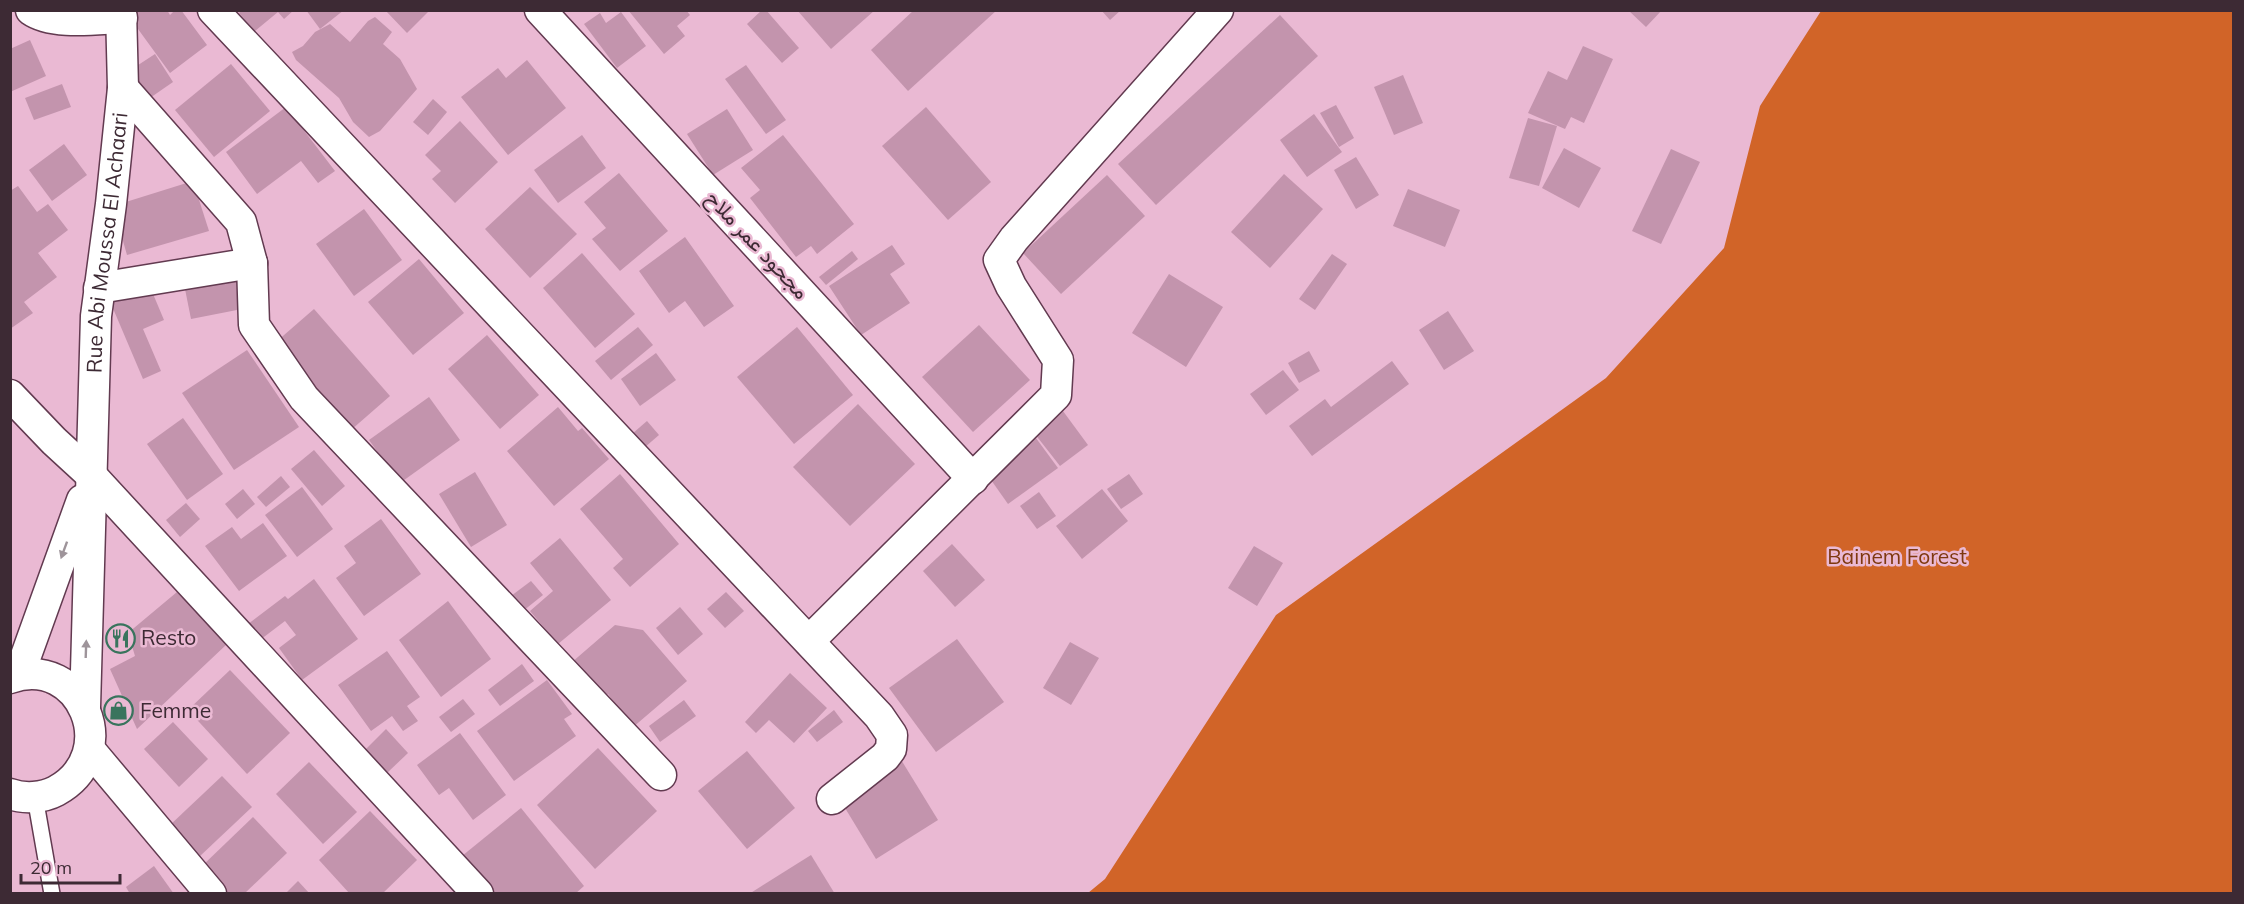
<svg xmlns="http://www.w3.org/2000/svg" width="2244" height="904" font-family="Mulish,Vazirmatn,sans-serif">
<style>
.forest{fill:#d16428}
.building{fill:#c394ad}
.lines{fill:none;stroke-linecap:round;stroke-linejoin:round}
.service-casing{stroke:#623a50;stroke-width:18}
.minor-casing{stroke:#623a50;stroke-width:33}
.service{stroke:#fff;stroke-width:15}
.minor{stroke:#fff;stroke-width:30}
.oneway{fill:#9e949a}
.labels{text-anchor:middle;stroke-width:5;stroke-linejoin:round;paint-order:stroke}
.street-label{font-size:21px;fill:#3d2a34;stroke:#eab9d3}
.park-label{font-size:21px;fill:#7f380f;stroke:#eab9d3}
.poi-label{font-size:21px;fill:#3d2a34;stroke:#eab9d3;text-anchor:start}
</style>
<rect width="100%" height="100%" fill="#eab9d3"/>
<path class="forest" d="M 1821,11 L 2233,11 L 2233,893 L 1088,893 L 1105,879 L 1276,615 L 1606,378 L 1724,248 L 1760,106 Z"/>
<g class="building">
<path d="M 140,10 L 167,10 L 170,15 L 175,10 L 181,10 L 207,45 L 170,73 L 130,18 Z"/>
<path d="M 242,10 L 294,10 L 284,19 L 278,12 L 255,31 L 239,13 Z"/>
<path d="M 306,10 L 344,10 L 320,29 Z"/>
<path d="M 385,10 L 430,10 L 407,33 Z"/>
<path d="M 628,10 L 686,10 L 690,15 L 677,26 L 685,36 L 664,54 Z"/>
<path d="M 762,10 L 766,10 L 799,48 L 782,63 L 747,24 Z"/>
<path d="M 797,10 L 875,10 L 831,49 Z"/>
<path d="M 914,10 L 997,10 L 908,91 L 871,50 Z"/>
<path d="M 1101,10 L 1121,10 L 1110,20 Z"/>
<path d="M 1628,10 L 1662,10 L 1646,27 Z"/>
<path d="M 621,12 L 646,46 L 617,68 L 584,24 L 600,13 L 606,23 Z"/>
<path d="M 1280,15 L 1318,56 L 1156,205 L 1118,164 Z"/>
<path d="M 375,17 L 392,32 L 383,44 L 400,59 L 417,89 L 380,131 L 369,137 L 353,122 L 339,98 L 296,60 L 292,52 L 303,46 L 315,32 L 330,24 L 350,42 L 368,21 Z"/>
<path d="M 30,40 L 46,76 L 10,92 L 10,49 Z"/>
<path d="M 1583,46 L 1613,59 L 1584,123 L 1571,117 L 1565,129 L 1528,113 L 1548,71 L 1567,80 Z"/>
<path d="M 155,54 L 173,82 L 147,100 L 129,71 Z"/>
<path d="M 527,60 L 566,108 L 508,155 L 461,97 L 498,68 L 506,78 Z"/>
<path d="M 231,64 L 270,111 L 214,157 L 175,110 Z"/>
<path d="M 746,65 L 786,120 L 766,134 L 725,79 Z"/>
<path d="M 1403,75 L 1423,123 L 1394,135 L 1374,87 Z"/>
<path d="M 62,84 L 71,107 L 34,120 L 25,98 Z"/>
<path d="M 433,99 L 447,112 L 428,135 L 413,122 Z"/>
<path d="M 1336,105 L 1354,138 L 1339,147 L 1320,113 Z"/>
<path d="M 286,107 L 335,171 L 318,183 L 301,161 L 257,194 L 226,152 Z"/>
<path d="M 926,107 L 991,182 L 948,220 L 882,146 Z"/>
<path d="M 727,109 L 753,150 L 713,175 L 687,134 Z"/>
<path d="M 1314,114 L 1342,152 L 1307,177 L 1280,140 Z"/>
<path d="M 1528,118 L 1557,126 L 1539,186 L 1509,178 Z"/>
<path d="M 460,121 L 498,162 L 455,203 L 432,179 L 441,171 L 425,155 Z"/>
<path d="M 582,135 L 606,168 L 558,203 L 534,170 Z"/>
<path d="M 783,135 L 854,224 L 817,254 L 811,246 L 796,257 L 750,198 L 760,190 L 741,168 Z"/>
<path d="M 64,144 L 87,175 L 52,201 L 29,170 Z"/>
<path d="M 1564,148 L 1601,168 L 1579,208 L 1542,188 Z"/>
<path d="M 1671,149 L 1700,162 L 1661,244 L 1632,231 Z"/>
<path d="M 1356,157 L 1379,195 L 1356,209 L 1334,170 Z"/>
<path d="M 619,173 L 668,231 L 620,271 L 592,239 L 606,228 L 584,202 Z"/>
<path d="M 1284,174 L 1323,209 L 1270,268 L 1231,232 Z"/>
<path d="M 1107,175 L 1145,216 L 1061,294 L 1023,253 Z"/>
<path d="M 193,181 L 209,231 L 127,255 L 113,206 Z"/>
<path d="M 18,186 L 37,212 L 48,204 L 68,230 L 38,253 L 57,277 L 24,302 L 33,313 L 10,329 L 10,191 Z"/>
<path d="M 530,187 L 577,234 L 530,278 L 485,229 Z"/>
<path d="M 1408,189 L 1460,210 L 1445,247 L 1393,226 Z"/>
<path d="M 364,209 L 402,260 L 354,296 L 316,244 Z"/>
<path d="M 685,237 L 734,306 L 704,327 L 685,301 L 669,313 L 639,271 Z"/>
<path d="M 892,245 L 905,264 L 890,274 L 910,303 L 861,335 L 829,286 Z"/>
<path d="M 852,251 L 858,259 L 826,285 L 819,277 Z"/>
<path d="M 582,253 L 635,314 L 595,348 L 543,288 Z"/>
<path d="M 1332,254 L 1347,264 L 1315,310 L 1299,299 Z"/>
<path d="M 419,259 L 464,313 L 413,355 L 368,302 Z"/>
<path d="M 1169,274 L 1223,307 L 1186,367 L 1132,333 Z"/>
<path d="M 237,279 L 242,309 L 191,319 L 185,289 Z"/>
<path d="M 148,282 L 164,320 L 143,329 L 161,371 L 143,379 L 109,299 Z"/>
<path d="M 314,309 L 390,396 L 351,430 L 276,342 Z"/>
<path d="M 1448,311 L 1474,351 L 1444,370 L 1419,330 Z"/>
<path d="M 979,325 L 1030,380 L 973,432 L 922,377 Z"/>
<path d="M 638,327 L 653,345 L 611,380 L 595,361 Z"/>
<path d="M 797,327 L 853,395 L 794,444 L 737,377 Z"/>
<path d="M 487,335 L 539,395 L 500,429 L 448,369 Z"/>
<path d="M 247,350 L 299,427 L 234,470 L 182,393 Z"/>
<path d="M 1309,351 L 1320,371 L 1299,383 L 1288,363 Z"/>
<path d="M 656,353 L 676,380 L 640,406 L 621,379 Z"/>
<path d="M 1392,361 L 1409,384 L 1312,456 L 1289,426 L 1325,399 L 1331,407 Z"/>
<path d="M 1283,370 L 1299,390 L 1266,415 L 1250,394 Z"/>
<path d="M 429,397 L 460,440 L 400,483 L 369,440 Z"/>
<path d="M 858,404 L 915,464 L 850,526 L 793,467 Z"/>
<path d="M 558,407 L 578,431 L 582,428 L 609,459 L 554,506 L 507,451 Z"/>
<path d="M 1060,407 L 1088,445 L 1060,466 L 1031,429 Z"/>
<path d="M 183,418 L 223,474 L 187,500 L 147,444 Z"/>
<path d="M 647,421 L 659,435 L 637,454 L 625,440 Z"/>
<path d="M 1033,434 L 1058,468 L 1008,504 L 984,470 Z"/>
<path d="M 314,450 L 345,486 L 322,506 L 291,469 Z"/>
<path d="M 475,472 L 507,525 L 471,547 L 439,494 Z"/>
<path d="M 620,474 L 679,544 L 630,587 L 613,568 L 623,559 L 580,509 Z"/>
<path d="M 1129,474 L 1143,494 L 1121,509 L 1107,489 Z"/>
<path d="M 281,476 L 290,487 L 266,507 L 257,497 Z"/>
<path d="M 302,487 L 333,529 L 297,557 L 265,515 Z"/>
<path d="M 243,489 L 255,504 L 237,519 L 225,504 Z"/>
<path d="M 1102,489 L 1128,521 L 1082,559 L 1056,526 Z"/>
<path d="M 1039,492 L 1056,516 L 1037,529 L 1020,506 Z"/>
<path d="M 186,503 L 200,519 L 180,537 L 166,520 Z"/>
<path d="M 381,519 L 421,574 L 364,616 L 336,578 L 356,563 L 344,546 Z"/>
<path d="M 263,523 L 287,556 L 239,591 L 205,546 L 232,527 L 241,539 Z"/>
<path d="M 560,538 L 611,600 L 558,644 L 530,611 L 553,591 L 530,563 Z"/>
<path d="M 952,544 L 985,580 L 955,607 L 923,571 Z"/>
<path d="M 1254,546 L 1283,563 L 1257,606 L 1228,588 Z"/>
<path d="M 314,579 L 358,639 L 302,680 L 279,648 L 296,635 L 285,621 L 256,643 L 244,627 L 285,596 L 288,599 Z"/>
<path d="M 531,581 L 543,595 L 523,611 L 511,596 Z"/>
<path d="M 177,592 L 227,644 L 137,729 L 110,669 L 135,656 L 128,633 Z"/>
<path d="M 726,592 L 744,611 L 725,628 L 707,609 Z"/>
<path d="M 448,601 L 491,659 L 441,697 L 399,640 Z"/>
<path d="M 680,607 L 703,634 L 678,655 L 656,628 Z"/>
<path d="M 615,625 L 643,630 L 687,681 L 632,728 L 608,694 L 599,701 L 571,663 Z"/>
<path d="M 957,639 L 1004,702 L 936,752 L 889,688 Z"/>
<path d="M 1070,642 L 1099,658 L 1071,705 L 1043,688 Z"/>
<path d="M 387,651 L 420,697 L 407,706 L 418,721 L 403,731 L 392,716 L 371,731 L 338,685 Z"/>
<path d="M 522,664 L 534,681 L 500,706 L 488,690 Z"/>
<path d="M 230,670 L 290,733 L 247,774 L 188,710 Z"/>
<path d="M 790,673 L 827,708 L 794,743 L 769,720 L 756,733 L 745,722 Z"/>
<path d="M 547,680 L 572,714 L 564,719 L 576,736 L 514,781 L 477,731 Z"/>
<path d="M 463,699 L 475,714 L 451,732 L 439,717 Z"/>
<path d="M 684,700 L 696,716 L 660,742 L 649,726 Z"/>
<path d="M 834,710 L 843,722 L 817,742 L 808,731 Z"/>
<path d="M 173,722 L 208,759 L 179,787 L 144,749 Z"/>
<path d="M 386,729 L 408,753 L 387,773 L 365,750 Z"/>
<path d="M 460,733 L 506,795 L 473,820 L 449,788 L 439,795 L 417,765 Z"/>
<path d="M 598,748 L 657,811 L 595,869 L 537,805 Z"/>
<path d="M 747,751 L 795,808 L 747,849 L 698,791 Z"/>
<path d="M 900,758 L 938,820 L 876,859 L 842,803 Z"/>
<path d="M 309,762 L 357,812 L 323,844 L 276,794 Z"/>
<path d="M 222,776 L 252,807 L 199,857 L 169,826 Z"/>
<path d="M 521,808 L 584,886 L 575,894 L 493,894 L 462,856 Z"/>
<path d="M 370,811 L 417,860 L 382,894 L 350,894 L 319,860 Z"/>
<path d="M 253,817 L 287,853 L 244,894 L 226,894 L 201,867 Z"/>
<path d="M 811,855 L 835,894 L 749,894 Z"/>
<path d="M 154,866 L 174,894 L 130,894 L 126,887 Z"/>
<path d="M 298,881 L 310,894 L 285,894 Z"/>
</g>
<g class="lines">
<defs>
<path id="service" d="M 35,797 L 52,894"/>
<g id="minor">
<path d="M 31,10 C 52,25 96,19 122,18"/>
<path d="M 213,10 L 879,716 L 892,735 L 891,749 L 885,757 L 832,799"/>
<path d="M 540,10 L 973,479"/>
<path d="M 123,88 L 241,222 L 252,263 L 254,325 L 304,398 L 661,775"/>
<path d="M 99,288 L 252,263"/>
<path d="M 10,395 L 54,441 L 91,475 L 478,894"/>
<path d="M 809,641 L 1056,395 L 1058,360 L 1011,286 L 999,260 L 1014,239 L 1218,10"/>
<path d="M 19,675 L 82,500"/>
<path d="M 10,678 C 81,653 124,754 56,791 C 43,798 24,799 10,794"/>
<path id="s1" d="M 85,707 L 96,316 L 111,204 L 123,88 L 121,10"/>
<path d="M 90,750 L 211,894"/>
</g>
</defs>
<use href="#service" class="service-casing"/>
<use href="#minor" class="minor-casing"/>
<use href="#service" class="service"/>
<use href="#minor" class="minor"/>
</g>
<defs><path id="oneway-solid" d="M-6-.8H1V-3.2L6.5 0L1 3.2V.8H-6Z" transform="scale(1.5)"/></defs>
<g class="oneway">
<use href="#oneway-solid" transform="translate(64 550) rotate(110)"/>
<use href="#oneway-solid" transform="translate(86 649) rotate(-88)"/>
</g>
<defs>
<symbol id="restaurant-ring" viewBox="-11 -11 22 22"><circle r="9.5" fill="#eab9d3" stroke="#39745d" stroke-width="1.5"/><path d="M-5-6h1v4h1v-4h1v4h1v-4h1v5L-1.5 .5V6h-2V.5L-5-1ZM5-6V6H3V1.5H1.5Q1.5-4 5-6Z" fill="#39745d"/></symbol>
<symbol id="shop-ring" viewBox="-11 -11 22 22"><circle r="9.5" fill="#eab9d3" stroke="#39745d" stroke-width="1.5"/><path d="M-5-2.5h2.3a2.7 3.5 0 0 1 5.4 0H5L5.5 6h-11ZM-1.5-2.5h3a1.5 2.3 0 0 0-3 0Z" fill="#39745d"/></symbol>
</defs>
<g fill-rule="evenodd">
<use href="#restaurant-ring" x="104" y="622" width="33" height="33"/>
<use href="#shop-ring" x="102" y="694" width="33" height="33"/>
</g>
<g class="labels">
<g class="street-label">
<text dy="7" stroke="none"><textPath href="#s1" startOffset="465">Rue Abi Moussa El Achaari</textPath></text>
<text transform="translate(757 245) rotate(47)" y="7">مجحود عمر ملاح</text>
</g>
<g class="park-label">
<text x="1897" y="564">Bainem Forest</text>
</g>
<g class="poi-label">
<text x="141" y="645">Resto</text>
<text x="140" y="718">Femme</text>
</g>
</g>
<rect width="2244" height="904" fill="none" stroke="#3d2a34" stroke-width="24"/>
<path d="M21 874v9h99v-9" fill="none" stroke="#3d2a34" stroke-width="3"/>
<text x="30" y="874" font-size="18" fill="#3d2a34" stroke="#eab9d3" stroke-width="4.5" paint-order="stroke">20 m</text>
</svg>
